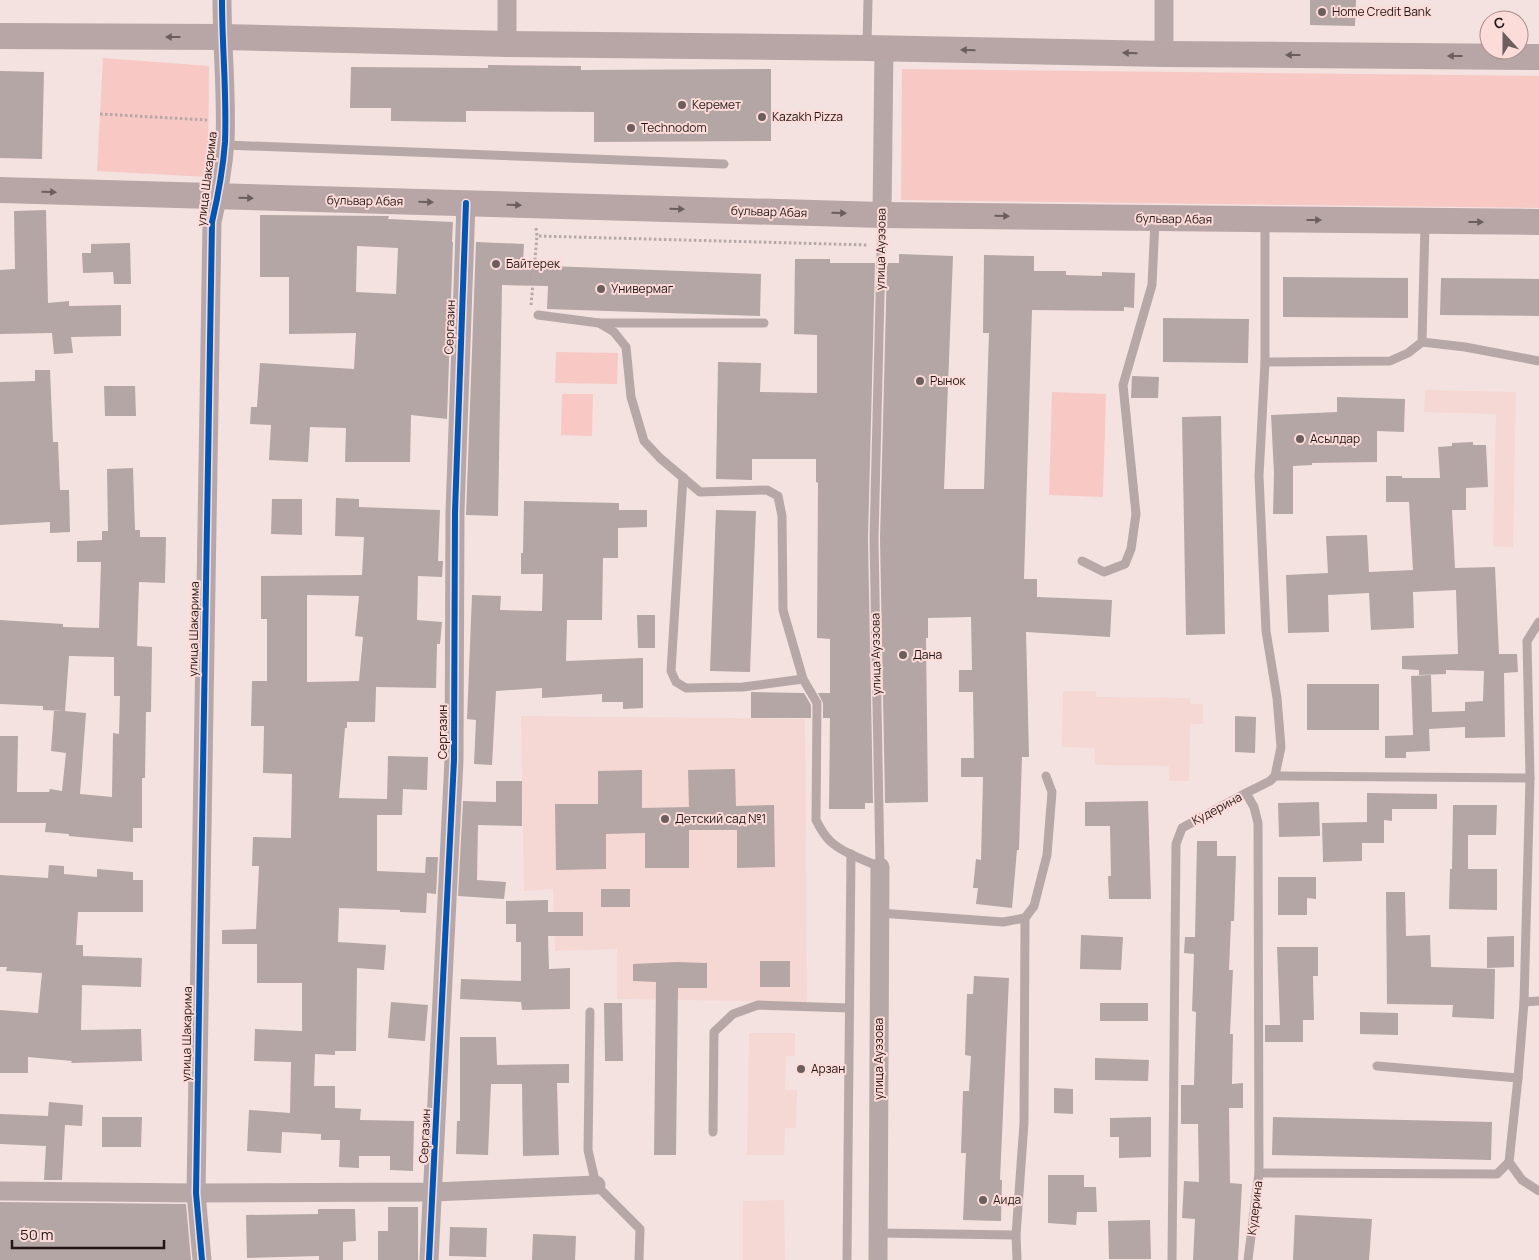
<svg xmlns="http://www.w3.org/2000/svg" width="1539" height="1260" font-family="Manrope,sans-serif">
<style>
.built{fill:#f5d7d4}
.green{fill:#f7c8c4}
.building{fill:#b3a6a4;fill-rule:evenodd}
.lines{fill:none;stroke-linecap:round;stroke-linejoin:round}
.path{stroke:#b5a8a7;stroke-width:3;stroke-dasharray:2.5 2.5;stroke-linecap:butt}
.lane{stroke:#b7a8a7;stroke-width:9}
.street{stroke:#b7a8a7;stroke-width:19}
.secondary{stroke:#b8a6a6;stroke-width:26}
.cycleway-casing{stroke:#fcdcd9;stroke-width:9}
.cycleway{stroke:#0057b8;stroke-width:6}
.oneway{fill:#6d5e5e}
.poi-dot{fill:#6c5e5d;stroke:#fcdcd9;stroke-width:2}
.labels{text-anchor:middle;stroke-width:4;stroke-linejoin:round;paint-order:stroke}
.poi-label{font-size:12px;fill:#221716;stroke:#fcdcd9;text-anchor:start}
.street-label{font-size:12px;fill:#221716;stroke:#fcdcd9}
</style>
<rect width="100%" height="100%" fill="#f4e2e1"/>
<g class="built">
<path d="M 1425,390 L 1516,392 L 1513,547 L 1493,546 L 1496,414 L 1424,412 Z"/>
<path d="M 1063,691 L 1096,691 L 1096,697 L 1190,698 L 1190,704 L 1203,704 L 1203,724 L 1190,724 L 1189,781 L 1169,781 L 1169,766 L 1095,765 L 1095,748 L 1062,747 Z"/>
<path d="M 521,716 L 805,719 L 807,1002 L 617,999 L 617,949 L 555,951 L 553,889 L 524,891 Z"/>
<path d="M 749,1033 L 795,1033 L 795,1056 L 786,1056 L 785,1090 L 797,1090 L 796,1128 L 785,1128 L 784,1155 L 747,1155 Z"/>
<path d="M 784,1200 L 785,1260 L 743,1260 L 743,1201 Z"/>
</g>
<g class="green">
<path d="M 103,58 L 209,66 L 208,177 L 97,171 Z"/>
<path d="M 902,69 L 1539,76 L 1539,208 L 901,200 Z"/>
<path d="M 556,352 L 618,353 L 617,384 L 555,383 Z"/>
<path d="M 1052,392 L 1106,394 L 1103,497 L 1049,495 Z"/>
<path d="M 562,394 L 593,394 L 592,436 L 561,435 Z"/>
</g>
<g class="building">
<path d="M 1310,0 L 1356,0 L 1355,26 L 1310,25 Z"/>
<path d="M 488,65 L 581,66 L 581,70 L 771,69 L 771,141 L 594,142 L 594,112 L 466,111 L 466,122 L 391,121 L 391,108 L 350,108 L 351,67 L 488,68 Z"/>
<path d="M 0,71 L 44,72 L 42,159 L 0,158 Z"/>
<path d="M 46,210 L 48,303 L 69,301 L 69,306 L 121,305 L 121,336 L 71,337 L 73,353 L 54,354 L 52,333 L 0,334 L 0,270 L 15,269 L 14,211 Z"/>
<path d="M 260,215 L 389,216 L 388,219 L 453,222 L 452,242 L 453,242 L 447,419 L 411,415 L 410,462 L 345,462 L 346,428 L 310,427 L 308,462 L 269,460 L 271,425 L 250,424 L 251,407 L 257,407 L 260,363 L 354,369 L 356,333 L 289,334 L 289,277 L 260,277 ZM 357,246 L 398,248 L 396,294 L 356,292 Z"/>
<path d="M 476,242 L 524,244 L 523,265 L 761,274 L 760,316 L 547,309 L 548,286 L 502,285 L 498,516 L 466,515 Z"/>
<path d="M 130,243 L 131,284 L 114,284 L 113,272 L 83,273 L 82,253 L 91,253 L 91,244 Z"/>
<path d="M 899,254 L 953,256 L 944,489 L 984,489 L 989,333 L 983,333 L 984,255 L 1034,256 L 1034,271 L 1066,271 L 1066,275 L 1102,276 L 1102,272 L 1135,273 L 1134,308 L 1124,307 L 1124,311 L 1032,310 L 1024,579 L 1037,579 L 1037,597 L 1112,600 L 1110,637 L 1026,632 L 1029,757 L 1022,757 L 1019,850 L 1017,850 L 1012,908 L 976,904 L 978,888 L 973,888 L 976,859 L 981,860 L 983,777 L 961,777 L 961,758 L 974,758 L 973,692 L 959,692 L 959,670 L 972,670 L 971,617 L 928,618 L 928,638 L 926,638 L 928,802 L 885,803 L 880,539 L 887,263 L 899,263 Z"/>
<path d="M 795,259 L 830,259 L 830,263 L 875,263 L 868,539 L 873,803 L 865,803 L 865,809 L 829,809 L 830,718 L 823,718 L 823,703 L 818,693 L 830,693 L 830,639 L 817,638 L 818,483 L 816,482 L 816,459 L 752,459 L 752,480 L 716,479 L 718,362 L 761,363 L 760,392 L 817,393 L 817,335 L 794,334 Z"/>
<path d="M 1283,277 L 1408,278 L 1408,318 L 1283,317 Z"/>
<path d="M 1441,278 L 1539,279 L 1539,316 L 1440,315 Z"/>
<path d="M 1163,318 L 1249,319 L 1248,363 L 1163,362 Z"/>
<path d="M 35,370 L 50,370 L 53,442 L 58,442 L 60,490 L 69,490 L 70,532 L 50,533 L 50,522 L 0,525 L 0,382 L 35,381 Z"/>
<path d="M 1132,376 L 1159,377 L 1158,398 L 1131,398 Z"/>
<path d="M 104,386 L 135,386 L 136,416 L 105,416 Z"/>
<path d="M 1337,397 L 1405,399 L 1404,432 L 1377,431 L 1377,462 L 1312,463 L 1312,465 L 1293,466 L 1293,514 L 1273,514 L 1274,473 L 1271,415 L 1337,412 Z"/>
<path d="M 1221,416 L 1225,634 L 1186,635 L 1182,417 Z"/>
<path d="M 1473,442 L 1473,445 L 1486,445 L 1488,487 L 1466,488 L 1466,510 L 1452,510 L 1455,568 L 1495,567 L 1499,654 L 1517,654 L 1518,672 L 1504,673 L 1505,737 L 1465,738 L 1465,727 L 1429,729 L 1430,751 L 1406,752 L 1406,758 L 1385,758 L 1385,736 L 1413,735 L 1411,676 L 1431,675 L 1432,712 L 1465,711 L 1465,702 L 1483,701 L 1484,671 L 1446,670 L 1446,674 L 1419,675 L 1419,670 L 1402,669 L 1402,656 L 1458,654 L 1456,590 L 1413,592 L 1414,628 L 1371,630 L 1369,593 L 1328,595 L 1329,632 L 1288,633 L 1286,575 L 1328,573 L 1326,536 L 1367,535 L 1369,572 L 1413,570 L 1409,502 L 1386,502 L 1386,476 L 1402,476 L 1402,478 L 1440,478 L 1438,447 L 1452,446 L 1452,443 Z"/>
<path d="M 133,468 L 135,530 L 140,530 L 140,537 L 166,537 L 165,583 L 139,582 L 137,646 L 152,647 L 151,712 L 146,712 L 145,778 L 142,778 L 142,828 L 133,828 L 133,842 L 69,836 L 69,834 L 45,832 L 46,823 L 0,823 L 0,736 L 18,736 L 17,792 L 49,792 L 50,789 L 62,791 L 66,753 L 51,751 L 54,710 L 86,713 L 80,794 L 112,797 L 113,733 L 119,734 L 120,696 L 114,696 L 114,657 L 69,656 L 65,711 L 43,710 L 43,706 L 0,704 L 0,620 L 63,624 L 63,627 L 99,628 L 101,562 L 77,562 L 77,541 L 102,540 L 102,531 L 108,531 L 107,469 Z"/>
<path d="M 336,498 L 359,499 L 359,507 L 440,510 L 438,561 L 443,561 L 442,577 L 418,576 L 417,620 L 442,622 L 440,644 L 437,644 L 436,688 L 376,687 L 375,722 L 347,722 L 347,728 L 345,728 L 339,798 L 387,799 L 388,756 L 428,757 L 427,790 L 403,789 L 402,815 L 377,815 L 377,871 L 425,873 L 426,857 L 438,857 L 436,894 L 427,893 L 426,913 L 400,912 L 400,910 L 339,908 L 338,942 L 386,945 L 384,970 L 357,968 L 356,1051 L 335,1051 L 335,1055 L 315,1054 L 314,1086 L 335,1086 L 335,1108 L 361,1109 L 360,1120 L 414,1121 L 413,1171 L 390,1170 L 390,1156 L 359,1156 L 359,1168 L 339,1167 L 340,1140 L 321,1140 L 321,1134 L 282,1132 L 281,1153 L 247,1151 L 249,1110 L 290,1113 L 291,1062 L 254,1061 L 255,1029 L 302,1031 L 302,983 L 257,983 L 257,944 L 222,944 L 222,930 L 256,929 L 259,866 L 252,866 L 253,837 L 291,838 L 292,774 L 263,773 L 264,726 L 251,726 L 252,681 L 267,681 L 267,619 L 261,619 L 261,576 L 362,575 L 364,537 L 335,536 ZM 307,595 L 359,596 L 355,636 L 363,637 L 359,681 L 307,682 Z"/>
<path d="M 272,499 L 302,499 L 302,535 L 271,534 Z"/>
<path d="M 524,501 L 619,503 L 619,510 L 647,510 L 647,527 L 618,528 L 618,558 L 603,558 L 602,620 L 567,620 L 566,661 L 643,658 L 643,708 L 623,709 L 623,702 L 602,702 L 602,694 L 542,698 L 542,688 L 496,691 L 492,765 L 474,764 L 476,720 L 467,719 L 472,595 L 501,596 L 500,610 L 542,611 L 543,574 L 521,574 L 521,553 L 523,553 Z"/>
<path d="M 716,510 L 756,511 L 750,672 L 710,671 Z"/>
<path d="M 637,615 L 655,615 L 655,648 L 638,648 Z"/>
<rect x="1307" y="684" width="72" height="46"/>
<path d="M 751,692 L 804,693 L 811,705 L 811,718 L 751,718 Z"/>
<path d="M 1235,716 L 1256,717 L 1255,753 L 1235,752 Z"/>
<path d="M 735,769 L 736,806 L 774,805 L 775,867 L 737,868 L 737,830 L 689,830 L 689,868 L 645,868 L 645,833 L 606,834 L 606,869 L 556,870 L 555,804 L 598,804 L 598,771 L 642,770 L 642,808 L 689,807 L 688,770 Z"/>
<path d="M 496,781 L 522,781 L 522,826 L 478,825 L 477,880 L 506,882 L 504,899 L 458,896 L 463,801 L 496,802 Z"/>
<path d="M 1367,793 L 1437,794 L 1437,809 L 1392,809 L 1392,821 L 1384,820 L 1384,843 L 1362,843 L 1362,861 L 1323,862 L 1322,823 L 1367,822 Z"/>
<path d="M 1148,801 L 1151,899 L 1109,899 L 1108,876 L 1111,876 L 1110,826 L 1085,826 L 1085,802 Z"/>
<path d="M 1319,802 L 1320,836 L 1279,837 L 1278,803 Z"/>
<path d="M 1453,805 L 1497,805 L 1496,835 L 1468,835 L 1468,869 L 1497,869 L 1497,910 L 1449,909 L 1450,869 L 1452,869 Z"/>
<path d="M 1197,841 L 1217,841 L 1217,856 L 1236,856 L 1234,921 L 1231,921 L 1229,970 L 1233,970 L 1230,1034 L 1233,1034 L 1232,1084 L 1243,1083 L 1243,1108 L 1229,1108 L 1230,1183 L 1242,1184 L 1238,1260 L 1193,1260 L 1195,1219 L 1182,1218 L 1184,1181 L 1199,1182 L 1198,1124 L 1181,1124 L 1181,1085 L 1194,1085 L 1196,1012 L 1192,1011 L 1194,954 L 1184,953 L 1185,937 L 1195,937 Z"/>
<path d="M 49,865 L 64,866 L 64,874 L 97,877 L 97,869 L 133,872 L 133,880 L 143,880 L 143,912 L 78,912 L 76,945 L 83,945 L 83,956 L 142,958 L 141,987 L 82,985 L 81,1030 L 141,1029 L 142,1061 L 71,1063 L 72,1061 L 28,1057 L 28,1073 L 0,1073 L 0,1010 L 38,1013 L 42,973 L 6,971 L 7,967 L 0,967 L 0,875 L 48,878 Z"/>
<path d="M 1278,877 L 1316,877 L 1316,899 L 1307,898 L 1307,915 L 1278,915 Z"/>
<rect x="601" y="889" width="29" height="18"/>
<path d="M 1386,892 L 1405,892 L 1406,936 L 1430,935 L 1431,967 L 1495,969 L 1494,1019 L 1452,1017 L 1453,1005 L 1387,1004 Z"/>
<path d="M 548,900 L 548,912 L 583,912 L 583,936 L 548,936 L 549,969 L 570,968 L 570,1009 L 522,1010 L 521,1002 L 460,999 L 461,979 L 521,981 L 521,942 L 516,942 L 516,924 L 506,924 L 506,901 Z"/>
<path d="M 1081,935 L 1123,937 L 1121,970 L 1080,969 Z"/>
<path d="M 1514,936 L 1514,967 L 1487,968 L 1487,937 Z"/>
<path d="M 1277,947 L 1318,947 L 1318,976 L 1313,976 L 1314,1020 L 1303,1020 L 1303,1042 L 1265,1042 L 1265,1025 L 1280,1025 Z"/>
<rect x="760" y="961" width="30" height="26"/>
<path d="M 677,962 L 707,963 L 707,988 L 678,988 L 676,1155 L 654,1155 L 656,982 L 633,981 L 633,964 Z"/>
<path d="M 974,976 L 1009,978 L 1000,1180 L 1002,1180 L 1001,1221 L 963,1220 L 966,1153 L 961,1153 L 963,1091 L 969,1091 L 971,1056 L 965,1055 L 967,994 L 973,994 Z"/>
<path d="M 391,1002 L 428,1005 L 425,1041 L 388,1038 Z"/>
<path d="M 604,1003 L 622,1003 L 623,1061 L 605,1061 Z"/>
<rect x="1100" y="1003" width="48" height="18"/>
<path d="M 1360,1012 L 1398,1013 L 1398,1035 L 1360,1034 Z"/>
<path d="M 460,1037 L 496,1037 L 497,1065 L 569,1064 L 569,1083 L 557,1083 L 559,1155 L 523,1156 L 522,1084 L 491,1084 L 488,1155 L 456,1154 L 457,1121 L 460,1121 Z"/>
<path d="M 1095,1058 L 1149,1060 L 1148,1081 L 1095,1080 Z"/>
<path d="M 1054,1088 L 1073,1089 L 1073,1114 L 1054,1113 Z"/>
<path d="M 49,1102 L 83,1105 L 82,1126 L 65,1125 L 62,1180 L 44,1180 L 46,1146 L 0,1144 L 0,1114 L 48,1116 Z"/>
<path d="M 102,1117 L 142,1117 L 141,1147 L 102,1147 Z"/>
<path d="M 1151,1117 L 1151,1157 L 1119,1158 L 1119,1137 L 1110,1137 L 1110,1118 Z"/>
<path d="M 1273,1117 L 1492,1122 L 1491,1160 L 1272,1155 Z"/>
<path d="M 1048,1175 L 1084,1175 L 1084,1187 L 1096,1187 L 1097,1212 L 1077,1212 L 1076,1225 L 1048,1223 Z"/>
<path d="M 0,1202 L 186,1204 L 191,1260 L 0,1260 Z"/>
<path d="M 388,1207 L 418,1207 L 418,1260 L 378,1260 L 378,1231 L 388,1231 Z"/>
<path d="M 318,1209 L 355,1209 L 356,1241 L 343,1242 L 343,1260 L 319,1260 L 319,1256 L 247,1258 L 246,1215 L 318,1214 Z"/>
<path d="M 1295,1215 L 1372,1219 L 1369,1260 L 1293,1260 Z"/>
<path d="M 1150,1220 L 1151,1259 L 1109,1259 L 1108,1221 Z"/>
<path d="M 450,1227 L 487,1228 L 486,1257 L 449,1256 Z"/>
<path d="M 533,1234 L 576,1236 L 575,1260 L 532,1260 Z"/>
</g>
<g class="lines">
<g class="path">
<path d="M 100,114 L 207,120"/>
<path d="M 536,228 L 537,236 L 868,245"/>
<path d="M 531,305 L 537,236"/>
</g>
<g class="lane">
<path d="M 867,45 L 868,0"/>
<path d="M 225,145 L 724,164"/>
<path d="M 538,315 L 599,323 L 614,332 L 626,347 L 631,397 L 644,441 L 660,458 L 700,492 L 767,490 L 778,496 L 782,516 L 783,610 L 803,679 L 817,703 L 816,820 C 820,828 824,835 830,841 C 843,853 864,860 880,867 L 874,539 L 882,217"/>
<path d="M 599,323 L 764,323"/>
<path d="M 1422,342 L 1465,347 L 1539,361"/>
<path d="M 1265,362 L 1390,361 L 1408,353 L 1422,342 L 1425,224"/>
<path d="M 683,477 L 671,671 L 676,682 L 686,688 L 743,687 L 803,679"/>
<path d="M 1082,561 L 1104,572 L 1125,564 L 1131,549 L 1136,514 L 1123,385 L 1152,285 L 1155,221"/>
<path d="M 1539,622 L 1527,641 L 1530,778 L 1524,1002 L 1518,1078 L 1509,1162 L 1522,1180 L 1539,1191"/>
<path d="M 1275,776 L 1530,778"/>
<path d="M 1246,793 L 1270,781 L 1275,776 L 1281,747 L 1277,698 L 1266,631 L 1259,476 L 1265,362 L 1265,220"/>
<path d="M 880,913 L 1003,922 L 1025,918 L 1034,906 L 1047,855 L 1052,792 L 1046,776"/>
<path d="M 1524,1002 L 1539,1001"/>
<path d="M 590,1012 L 588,1150 L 596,1185 L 640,1229 L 639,1260"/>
<path d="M 1377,1066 L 1518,1078"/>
<path d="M 713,1132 L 714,1032 L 733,1014 L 758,1005 L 849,1008"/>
<path d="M 1259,1173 L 1497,1174 L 1509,1162"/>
<path d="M 878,1233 L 1016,1235"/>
<path d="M 847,1260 L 851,854"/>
<path d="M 1017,1260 L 1016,1235 L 1024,1123 L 1025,918"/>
<path d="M 1172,1260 L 1176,844 L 1182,828 L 1246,793 L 1254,807 L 1258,823 L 1259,1173 L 1248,1260"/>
</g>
<g class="street">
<path d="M 1164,0 L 1164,54"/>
<path d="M 507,44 L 507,0"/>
<path d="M 882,215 L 884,48"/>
<path d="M 0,1191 L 196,1193 L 433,1192 L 596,1185"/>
<path d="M 202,1260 L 196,1193 L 212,222 C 218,196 223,169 225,142 C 227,95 222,47 222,0"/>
<path d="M 429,1260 L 454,760 L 455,512 L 466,203"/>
<path d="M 878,1260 L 880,867"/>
</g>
<g class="secondary">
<path d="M 0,36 L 222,37 L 507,44 L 867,48 L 1164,54 L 1539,57"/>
<path d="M 0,190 L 882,215 L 1539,222"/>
</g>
<defs>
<g id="cycleway">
<path d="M 202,1260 L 196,1193 L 212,222 C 218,196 223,169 225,142 C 227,95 222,47 222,0"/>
<path d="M 429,1260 L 454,760 L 455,512 L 466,203"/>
</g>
</defs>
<use href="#cycleway" class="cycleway-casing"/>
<use href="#cycleway" class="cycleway"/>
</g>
<defs><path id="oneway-solid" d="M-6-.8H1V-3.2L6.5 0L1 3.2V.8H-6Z" transform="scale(1.25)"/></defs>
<g class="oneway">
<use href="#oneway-solid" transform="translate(173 37) rotate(-180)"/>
<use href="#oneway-solid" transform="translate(968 50) rotate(-179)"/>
<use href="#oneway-solid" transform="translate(1130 53) rotate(-179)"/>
<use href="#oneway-solid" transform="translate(1293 55) rotate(-180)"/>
<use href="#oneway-solid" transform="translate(1455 56) rotate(-180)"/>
<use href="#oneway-solid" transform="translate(49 192) rotate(2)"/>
<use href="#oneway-solid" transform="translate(246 198) rotate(1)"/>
<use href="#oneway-solid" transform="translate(426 202) rotate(1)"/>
<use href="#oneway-solid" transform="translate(514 205) rotate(2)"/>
<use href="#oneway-solid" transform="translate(677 209) rotate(2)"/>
<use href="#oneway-solid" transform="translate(839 213) rotate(2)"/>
<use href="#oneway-solid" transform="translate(1002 216) rotate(1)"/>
<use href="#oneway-solid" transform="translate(1314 220)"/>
<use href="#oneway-solid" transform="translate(1476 222)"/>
</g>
<g class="poi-dot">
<circle cx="1322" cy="12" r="5"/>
<circle cx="682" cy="105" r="5"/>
<circle cx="762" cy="117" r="5"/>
<circle cx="631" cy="128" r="5"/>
<circle cx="496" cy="264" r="5"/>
<circle cx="601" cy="289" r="5"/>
<circle cx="920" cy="381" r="5"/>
<circle cx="1300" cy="439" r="5"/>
<circle cx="903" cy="655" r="5"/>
<circle cx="665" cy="819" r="5"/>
<circle cx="801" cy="1069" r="5"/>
<circle cx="983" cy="1200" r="5"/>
</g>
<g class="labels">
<g class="poi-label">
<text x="1332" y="16">Home Credit Bank</text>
<text x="692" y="109">Керемет</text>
<text x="772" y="121">Kazakh Pizza</text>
<text x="641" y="132">Technodom</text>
<text x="506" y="268">Байтерек</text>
<text x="611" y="293">Универмаг</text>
<text x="930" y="385">Рынок</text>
<text x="1310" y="443">Асылдар</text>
<text x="913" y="659">Дана</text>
<text x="675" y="823">Детский сад №1</text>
<text x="811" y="1073">Арзан</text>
<text x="993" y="1204">Аида</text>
</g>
<g class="street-label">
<text transform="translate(207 179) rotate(-83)" y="4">улица Шакарима</text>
<text transform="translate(365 201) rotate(1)" y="4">бульвар Абая</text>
<text transform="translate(769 212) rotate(2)" y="4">бульвар Абая</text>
<text transform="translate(1174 219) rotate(1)" y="4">бульвар Абая</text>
<text transform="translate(881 249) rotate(-89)" y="4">улица Ауэзова</text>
<text transform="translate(450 327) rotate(-88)" y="4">Сергазин</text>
<text transform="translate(194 629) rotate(-89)" y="4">улица Шакарима</text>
<text transform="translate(876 654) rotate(-91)" y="4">улица Ауэзова</text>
<text transform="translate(443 732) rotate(-90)" y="4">Сергазин</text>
<text transform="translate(1217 809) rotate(-28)" y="4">Кудерина</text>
<text transform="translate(187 1034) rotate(-89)" y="4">улица Шакарима</text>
<text transform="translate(879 1059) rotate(-90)" y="4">улица Ауэзова</text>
<text transform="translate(425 1136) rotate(-87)" y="4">Сергазин</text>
<text transform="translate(1255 1208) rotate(-83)" y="4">Кудерина</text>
</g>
</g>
<g transform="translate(1504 35) rotate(339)"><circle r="24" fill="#fcdcd9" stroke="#a58d8b"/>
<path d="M0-4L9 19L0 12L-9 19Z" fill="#6c5e5d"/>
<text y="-8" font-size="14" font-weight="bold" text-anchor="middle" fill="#221716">С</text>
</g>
<path d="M12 1240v8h152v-8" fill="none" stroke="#221716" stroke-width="2.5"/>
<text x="20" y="1240" font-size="15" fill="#221716" stroke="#fcdcd9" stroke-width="4" paint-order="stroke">50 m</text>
</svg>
